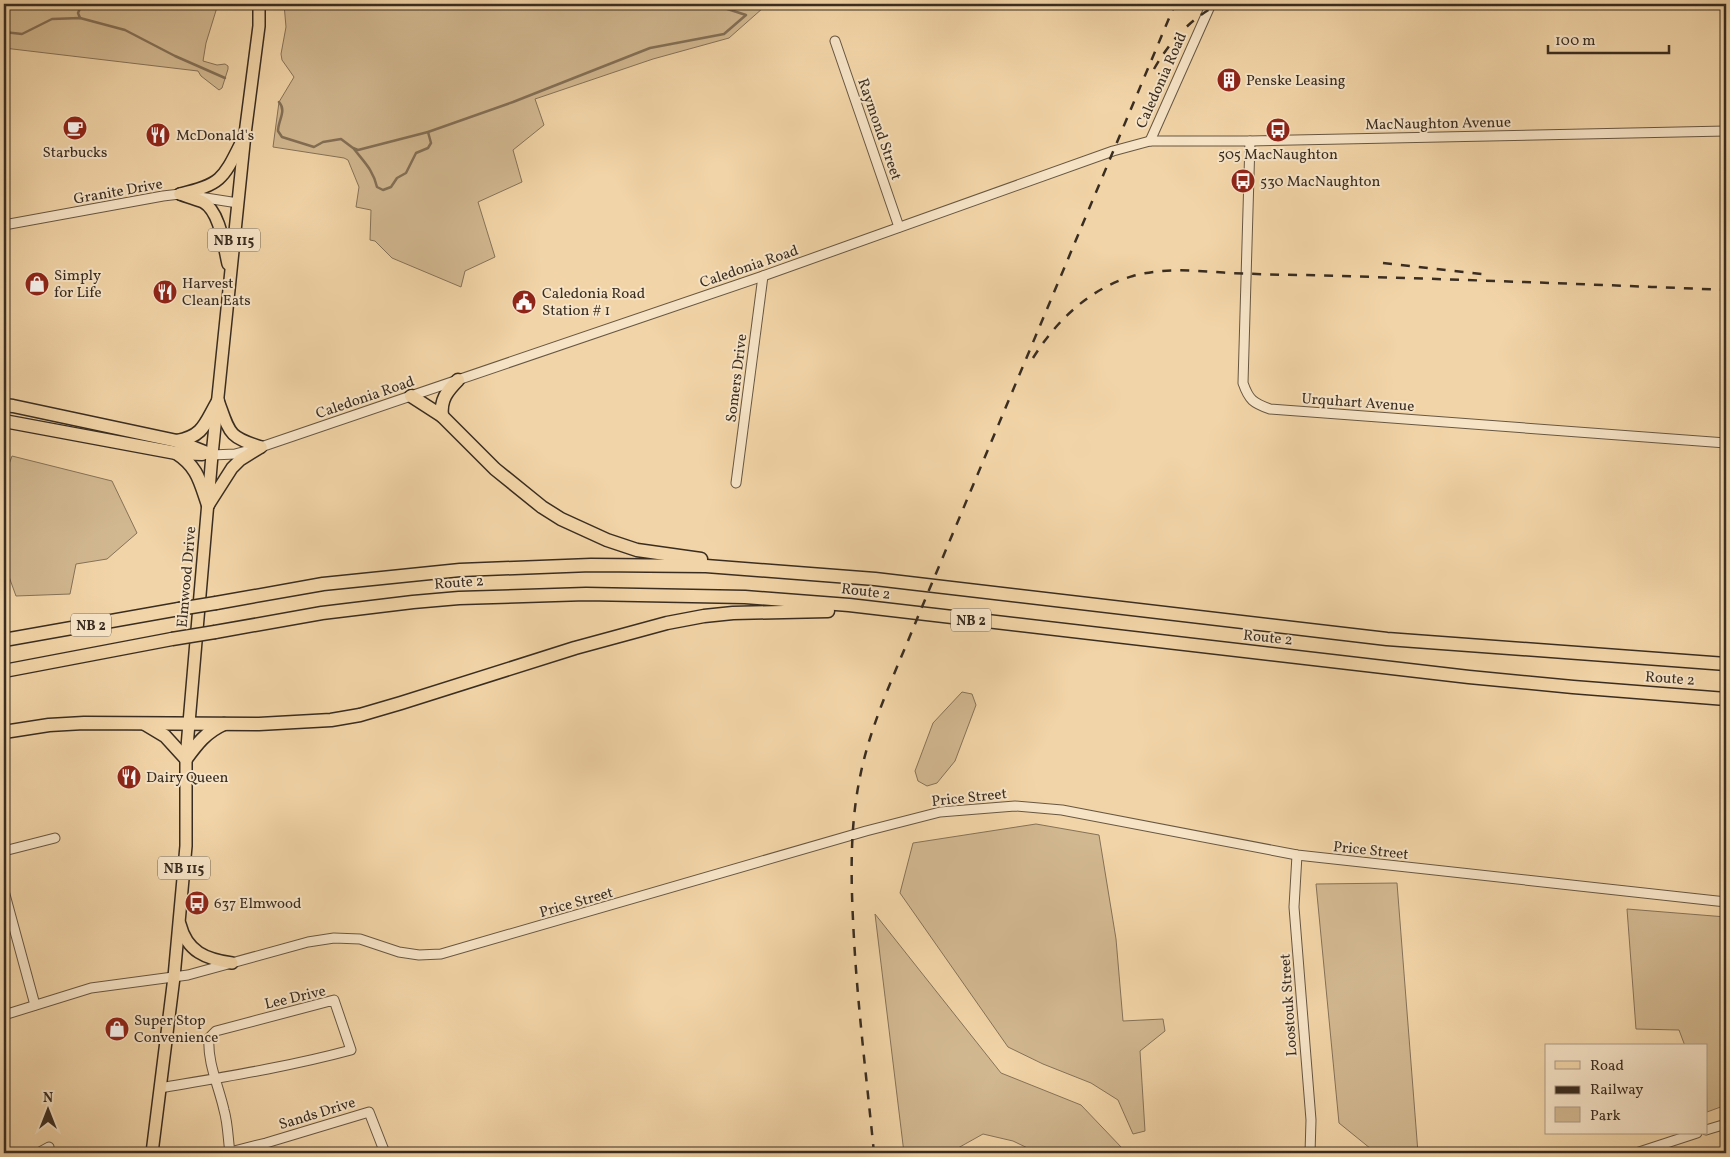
<svg xmlns="http://www.w3.org/2000/svg" width="1730" height="1157" font-family="Vollkorn,serif">
<style>
.green{fill:#d2b890;stroke:#867258}
.lines{fill:none;stroke-linecap:round;stroke-linejoin:round}
.stream{stroke:#836f56;stroke-width:2.5}
.minor-casing{stroke:#685742;stroke-width:11}
.major-casing{stroke:#3a2d21;stroke-width:14}
.highway-casing{stroke:#3a2d21;stroke-width:15}
.minor{stroke:#f6e3c6;stroke-width:9}
.major{stroke:#f1d4a7;stroke-width:11}
.highway{stroke:#f1d4a7;stroke-width:12}
.rail{stroke:#3a2d21;stroke-width:2.5;stroke-dasharray:9 9;stroke-linecap:butt}
.highway-bridge-casing{stroke:#3a2d21;stroke-width:15;stroke-linecap:butt}
.highway-bridge{stroke:#f1d4a7;stroke-width:12}
.labels{text-anchor:middle;stroke-width:4;stroke-linejoin:round;paint-order:stroke}
.shield{fill:#f6e3c6;stroke:#726452;stroke-width:1}
.shield-label{font-size:14px;font-weight:bold;fill:#3a2d21}
.street-label{font-size:15px;fill:#3a2d21;stroke:#f6e3c6}
.poi-label{font-size:15px;fill:#3a2d21;stroke:#f6e3c6;text-anchor:start}
</style>
<rect width="100%" height="100%" fill="#f1d4a7"/>
<filter id="stains"><feTurbulence type="fractalNoise" baseFrequency=".004" numOctaves="4"/><feColorMatrix values="0 0 0 0 .2 0 0 0 0 .09 0 0 0 0 .02 0 0 0 .5 -.17"/></filter>
<radialGradient id="worn" r=".72"><stop offset=".6" stop-color="#630" stop-opacity="0"/><stop offset="1" stop-color="#630" stop-opacity=".3"/></radialGradient>
<g class="green">
<path d="M 4,4 L 218,4 L 206,43 L 203,61 L 217,65 L 225,64 L 228,66 L 228,69 L 222,88 L 219,90 L 201,76 L 198,71 L 4,48 Z"/>
<path d="M 284,4 L 770,4 L 763,8 L 729,38 L 653,59 L 535,99 L 544,125 L 513,150 L 522,182 L 478,202 L 495,257 L 465,271 L 461,287 L 392,258 L 375,241 L 370,240 L 371,210 L 356,207 L 359,187 L 348,160 L 344,158 L 273,147 L 279,102 L 294,77 L 282,60 L 281,54 L 286,27 Z"/>
<path d="M 12,456 L 112,481 L 137,533 L 107,559 L 76,564 L 70,594 L 16,596 L 4,563 L 4,478 Z"/>
<path d="M 962,692 L 972,694 L 976,705 L 955,761 L 937,783 L 927,786 L 918,781 L 915,771 L 933,723 Z"/>
<path d="M 1036,824 L 1099,835 L 1116,939 L 1123,1021 L 1163,1019 L 1165,1031 L 1140,1051 L 1145,1131 L 1133,1134 L 1118,1100 L 1091,1083 L 1043,1064 L 1008,1047 L 900,893 L 913,843 Z"/>
<path d="M 1397,883 L 1418,1153 L 1376,1153 L 1339,1123 L 1316,884 Z"/>
<path d="M 1627,909 L 1726,917 L 1726,1105 L 1707,1112 L 1706,1046 L 1685,1046 L 1679,1030 L 1636,1029 Z"/>
<path d="M 875,914 L 1001,1073 L 1081,1105 L 1122,1148 L 1038,1153 L 1013,1141 L 983,1134 L 958,1148 L 956,1153 L 904,1153 Z"/>
</g>
<g class="lines">
<g class="stream">
<path d="M 80,18 L 78,13 L 82,4"/>
<path d="M 4,32 L 22,34 L 52,19 L 80,18 L 125,30 L 175,56 L 225,78"/>
<path d="M 279,102 C 287,111 278,120 278,131 L 282,137 L 314,147 L 323,142 L 341,139 L 353,148 L 358,150 L 428,132 L 513,102 L 650,48 L 724,34 L 746,15 L 712,4"/>
<path d="M 354,149 C 365,163 373,170 377,187 L 383,190 L 391,187 L 397,178 L 406,173 L 416,153 L 428,148 L 431,143 L 428,132"/>
</g>
<defs>
<g id="minor">
<path d="M 835,41 L 899,227"/>
<path d="M 1150,141 L 1211,4"/>
<path d="M 1250,141 L 1243,383 C 1249,400 1253,403 1270,409 L 1726,443"/>
<path d="M 4,225 L 163,196 L 180,194 L 238,203"/>
<path d="M 212,455 L 235,454 L 261,447 L 763,276 L 1113,151 L 1150,141 L 1250,141 L 1726,131"/>
<path d="M 736,483 L 763,276"/>
<path d="M 4,851 L 55,838"/>
<path d="M 1297,855 L 1294,907 L 1311,1120 L 1310,1153"/>
<path d="M 4,891 L 35,1005"/>
<path d="M 4,1015 L 91,988 L 188,975 L 308,942 L 334,938 L 360,939 L 399,952 L 419,955 L 441,954 L 866,831 L 940,812 L 1015,806 L 1062,810 L 1297,855 L 1726,902"/>
<path d="M 160,1088 C 224,1077 288,1067 351,1050 L 334,1000 L 216,1031 L 209,1038 C 207,1062 219,1087 224,1110 C 228,1124 228,1139 230,1153"/>
<path d="M 1706,1130 L 1726,1124"/>
<path d="M 230,1152 L 266,1143 L 369,1112 L 385,1153"/>
<path d="M 38,1153 L 49,1147"/>
<path d="M 1636,1153 L 1697,1133"/>
</g>
<g id="major">
<path d="M 180,194 C 187,197 196,199 203,202 C 220,211 224,247 228,264"/>
<path d="M 180,194 C 222,184 223,179 242,141"/>
<path d="M 219,403 C 230,434 229,437 261,447"/>
<path d="M 209,504 L 232,468 L 240,460 L 261,447"/>
<path d="M 180,924 C 187,952 206,959 232,963"/>
<path d="M 152,1153 L 174,977 L 186,846 L 186,759 L 189,723 L 212,455 L 245,134 L 259,26 L 259,4"/>
</g>
<g id="highway">
<path d="M 411,396 L 442,416 L 495,469 L 542,507 L 561,519 L 607,540 L 637,550 L 701,559"/>
<path d="M 4,405 L 13,406 L 177,441 L 212,455"/>
<path d="M 442,416 C 440,400 447,391 458,380"/>
<path d="M 4,421 L 176,453 L 202,454"/>
<path d="M 177,441 C 204,436 205,423 218,401"/>
<path d="M 176,453 C 198,467 200,482 208,505"/>
<path d="M 216,603 L 323,584 L 460,570 L 591,565 L 706,566 L 875,579 L 1387,639 L 1726,664"/>
<path d="M 215,632 L 322,613 L 413,602 L 459,598 L 586,594 L 745,597 L 849,605 L 1469,677 L 1573,687 L 1726,699"/>
<path d="M 4,640 L 179,609"/>
<path d="M 4,671 L 172,639"/>
<path d="M 145,724 L 165,736 L 186,759 C 197,744 206,732 224,724"/>
<path d="M 4,732 L 49,725 L 84,723 L 259,724 L 331,720 L 360,715 L 401,703 L 575,648 L 667,623 L 704,616 L 733,613 L 828,611"/>
</g>
</defs>
<use href="#minor" class="minor-casing"/>
<use href="#major" class="major-casing"/>
<use href="#highway" class="highway-casing"/>
<use href="#minor" class="minor"/>
<use href="#major" class="major"/>
<use href="#highway" class="highway"/>
<g class="rail">
<path d="M 1154,69 C 1170,41 1190,19 1219,4"/>
<path d="M 1383,263 L 1482,274"/>
<path d="M 1033,358 C 1056,321 1090,288 1133,276 C 1165,267 1198,271 1231,273 C 1256,274 1281,275 1307,275 C 1446,279 1586,284 1726,290"/>
<path d="M 874,1153 C 867,1082 858,1010 854,939 C 851,885 849,830 860,777 C 871,721 898,667 919,614 L 1175,4"/>
</g>
<defs>
<g id="highway-bridge">
<path d="M 179,609 L 216,603"/>
<path d="M 172,639 L 215,632"/>
</g>
</defs>
<use href="#highway-bridge" class="highway-bridge-casing"/>
<use href="#highway-bridge" class="highway-bridge"/>
</g>
<defs>
<symbol id="building-disc" viewBox="-11 -11 22 22"><circle r="9.5" fill="#8f2418" stroke="#f6e3c6"/><path d="M-4-6H4V6H1V3H-1V6H-4ZM-2.5-4.3h1.7v1.8h-1.7ZM.8-4.3h1.7v1.8H.8ZM-2.5-1h1.7V.8h-1.7ZM.8-1h1.7V.8H.8Z" fill="#fff"/></symbol>
<symbol id="cafe-disc" viewBox="-11 -11 22 22"><circle r="9.5" fill="#8f2418" stroke="#f6e3c6"/><path d="M-5.5-4.5H6V0H3Q3 3.5 0 3.5H-2.5Q-5.5 3.5-5.5 0ZM3-3.2v2h1.7v-2ZM-6 4.5H4V6H-6Z" fill="#fff"/></symbol>
<symbol id="bus-disc" viewBox="-11 -11 22 22"><circle r="9.5" fill="#8f2418" stroke="#f6e3c6"/><path d="M-5-6H5V4H4V6H2V4H-2V6H-4V4H-5ZM-3.5-4V0h7V-4ZM-3.5 1.2v1.5H-2V1.2ZM2 1.2v1.5H3.5V1.2Z" fill="#fff"/></symbol>
<symbol id="restaurant-disc" viewBox="-11 -11 22 22"><circle r="9.5" fill="#8f2418" stroke="#f6e3c6"/><path d="M-5-6h1v4h1v-4h1v4h1v-4h1v5L-1.5 .5V6h-2V.5L-5-1ZM5-6V6H3V1.5H1.5Q1.5-4 5-6Z" fill="#fff"/></symbol>
<symbol id="shop-disc" viewBox="-11 -11 22 22"><circle r="9.5" fill="#8f2418" stroke="#f6e3c6"/><path d="M-5-2.5h2.3a2.7 3.5 0 0 1 5.4 0H5L5.5 6h-11ZM-1.5-2.5h3a1.5 2.3 0 0 0-3 0Z" fill="#fff"/></symbol>
<symbol id="civic-disc" viewBox="-11 -11 22 22"><circle r="9.5" fill="#8f2418" stroke="#f6e3c6"/><path d="M-.6-6.5H3V-4.5H.6V-3L4-1V1h2V6H-6V1h2V-1L-.6-3ZM-1.2 2.5V6h2.4V2.5Z" fill="#fff"/></symbol>
</defs>
<g fill-rule="evenodd">
<use href="#building-disc" x="1215" y="66" width="28" height="28"/>
<use href="#cafe-disc" x="61" y="114" width="28" height="28"/>
<use href="#bus-disc" x="1264" y="116" width="28" height="28"/>
<use href="#restaurant-disc" x="144" y="121" width="28" height="28"/>
<use href="#bus-disc" x="1229" y="167" width="28" height="28"/>
<use href="#shop-disc" x="23" y="270" width="28" height="28"/>
<use href="#restaurant-disc" x="151" y="278" width="28" height="28"/>
<use href="#civic-disc" x="510" y="288" width="28" height="28"/>
<use href="#restaurant-disc" x="115" y="763" width="28" height="28"/>
<use href="#bus-disc" x="183" y="889" width="28" height="28"/>
<use href="#shop-disc" x="103" y="1015" width="28" height="28"/>
</g>
<g class="labels">
<g class="shield">
<rect x="208" y="228.5" width="52" height="23" rx="4"/>
<rect x="951" y="608.5" width="40" height="23" rx="4"/>
<rect x="71" y="613.5" width="40" height="23" rx="4"/>
<rect x="158" y="856.5" width="52" height="23" rx="4"/>
</g>
<g class="shield-label">
<text x="234" y="245">NB 115</text>
<text x="971" y="625">NB 2</text>
<text x="91" y="630">NB 2</text>
<text x="184" y="873">NB 115</text>
</g>
<g class="street-label">
<text transform="translate(1161 80) rotate(-66)" y="5">Caledonia Road</text>
<text transform="translate(1438 123) rotate(-1)" y="5">MacNaughton Avenue</text>
<text transform="translate(880 129) rotate(71)" y="5">Raymond Street</text>
<text transform="translate(118 191) rotate(-10)" y="5">Granite Drive</text>
<text transform="translate(749 266) rotate(-19)" y="5">Caledonia Road</text>
<text transform="translate(736 378) rotate(-83)" y="5">Somers Drive</text>
<text transform="translate(365 397) rotate(-19)" y="5">Caledonia Road</text>
<text transform="translate(1358 402) rotate(4)" y="5">Urquhart Avenue</text>
<text transform="translate(186 577) rotate(-85)" y="5">Elmwood Drive</text>
<text transform="translate(459 582) rotate(-4)" y="5">Route 2</text>
<text transform="translate(866 591) rotate(7)" y="5">Route 2</text>
<text transform="translate(1268 637) rotate(6)" y="5">Route 2</text>
<text transform="translate(1670 678) rotate(4)" y="5">Route 2</text>
<text transform="translate(969 797) rotate(-6)" y="5">Price Street</text>
<text transform="translate(1371 850) rotate(6)" y="5">Price Street</text>
<text transform="translate(576 902) rotate(-16)" y="5">Price Street</text>
<text transform="translate(295 997) rotate(-13)" y="5">Lee Drive</text>
<text transform="translate(1288 1005) rotate(-94)" y="5">Loostouk Street</text>
<text transform="translate(317 1113) rotate(-17)" y="5">Sands Drive</text>
</g>
<g class="poi-label">
<text x="1246" y="85">Penske Leasing</text>
<text x="176" y="140">McDonald's</text>
<text x="75" y="157" text-anchor="middle">Starbucks</text>
<text x="1278" y="159" text-anchor="middle">505 MacNaughton</text>
<text x="1260" y="186">530 MacNaughton</text>
<text x="54" y="280">Simply<tspan x="54" dy="17">for Life</tspan></text>
<text x="182" y="288">Harvest<tspan x="182" dy="17">Clean Eats</tspan></text>
<text x="542" y="298">Caledonia Road<tspan x="542" dy="17">Station # 1</tspan></text>
<text x="146" y="782">Dairy Queen</text>
<text x="214" y="908">637 Elmwood</text>
<text x="134" y="1025">Super Stop<tspan x="134" dy="17">Convenience</tspan></text>
</g>
</g>
<rect width="1730" height="1157" fill="none" stroke="#f1d4a7" stroke-width="20"/>
<rect x="5" y="5" width="1720" height="1147" fill="none" stroke="#3a2d21" stroke-width="2.5"/>
<rect x="10" y="10" width="1710" height="1137" fill="none" stroke="#3a2d21"/>
<rect x="1545" y="1044" width="162" height="90" fill="#f6e3c6" stroke="#ab9a84"/>
<rect x="1555" y="1061" width="25" height="8" fill="#f1d4a7" stroke="#ab9a84"/>
<text x="1590" y="1070" font-size="15" fill="#3a2d21">Road</text>
<rect x="1555" y="1086" width="25" height="8" fill="#3a2d21" stroke="#ab9a84"/>
<text x="1590" y="1094" font-size="15" fill="#3a2d21">Railway</text>
<rect x="1555" y="1107" width="25" height="15" fill="#d2b890" stroke="#ab9a84"/>
<text x="1590" y="1120" font-size="15" fill="#3a2d21">Park</text>
<g transform="translate(48 1110)" stroke="#f6e3c6" stroke-width="4" paint-order="stroke">
<path d="M0-4L9 19L0 12L-9 19Z" fill="#3a2d21"/>
<text y="-8" font-size="14" font-weight="bold" text-anchor="middle" fill="#3a2d21">N</text>
</g>
<path d="M1548 45v8h121v-8" fill="none" stroke="#3a2d21" stroke-width="2.5"/>
<text x="1555" y="45" font-size="15" fill="#3a2d21" stroke="#f6e3c6" stroke-width="4" paint-order="stroke">100 m</text>
<rect width="100%" height="100%" filter="url(#stains)"/>
<rect width="100%" height="100%" fill="url(#worn)"/>
</svg>
